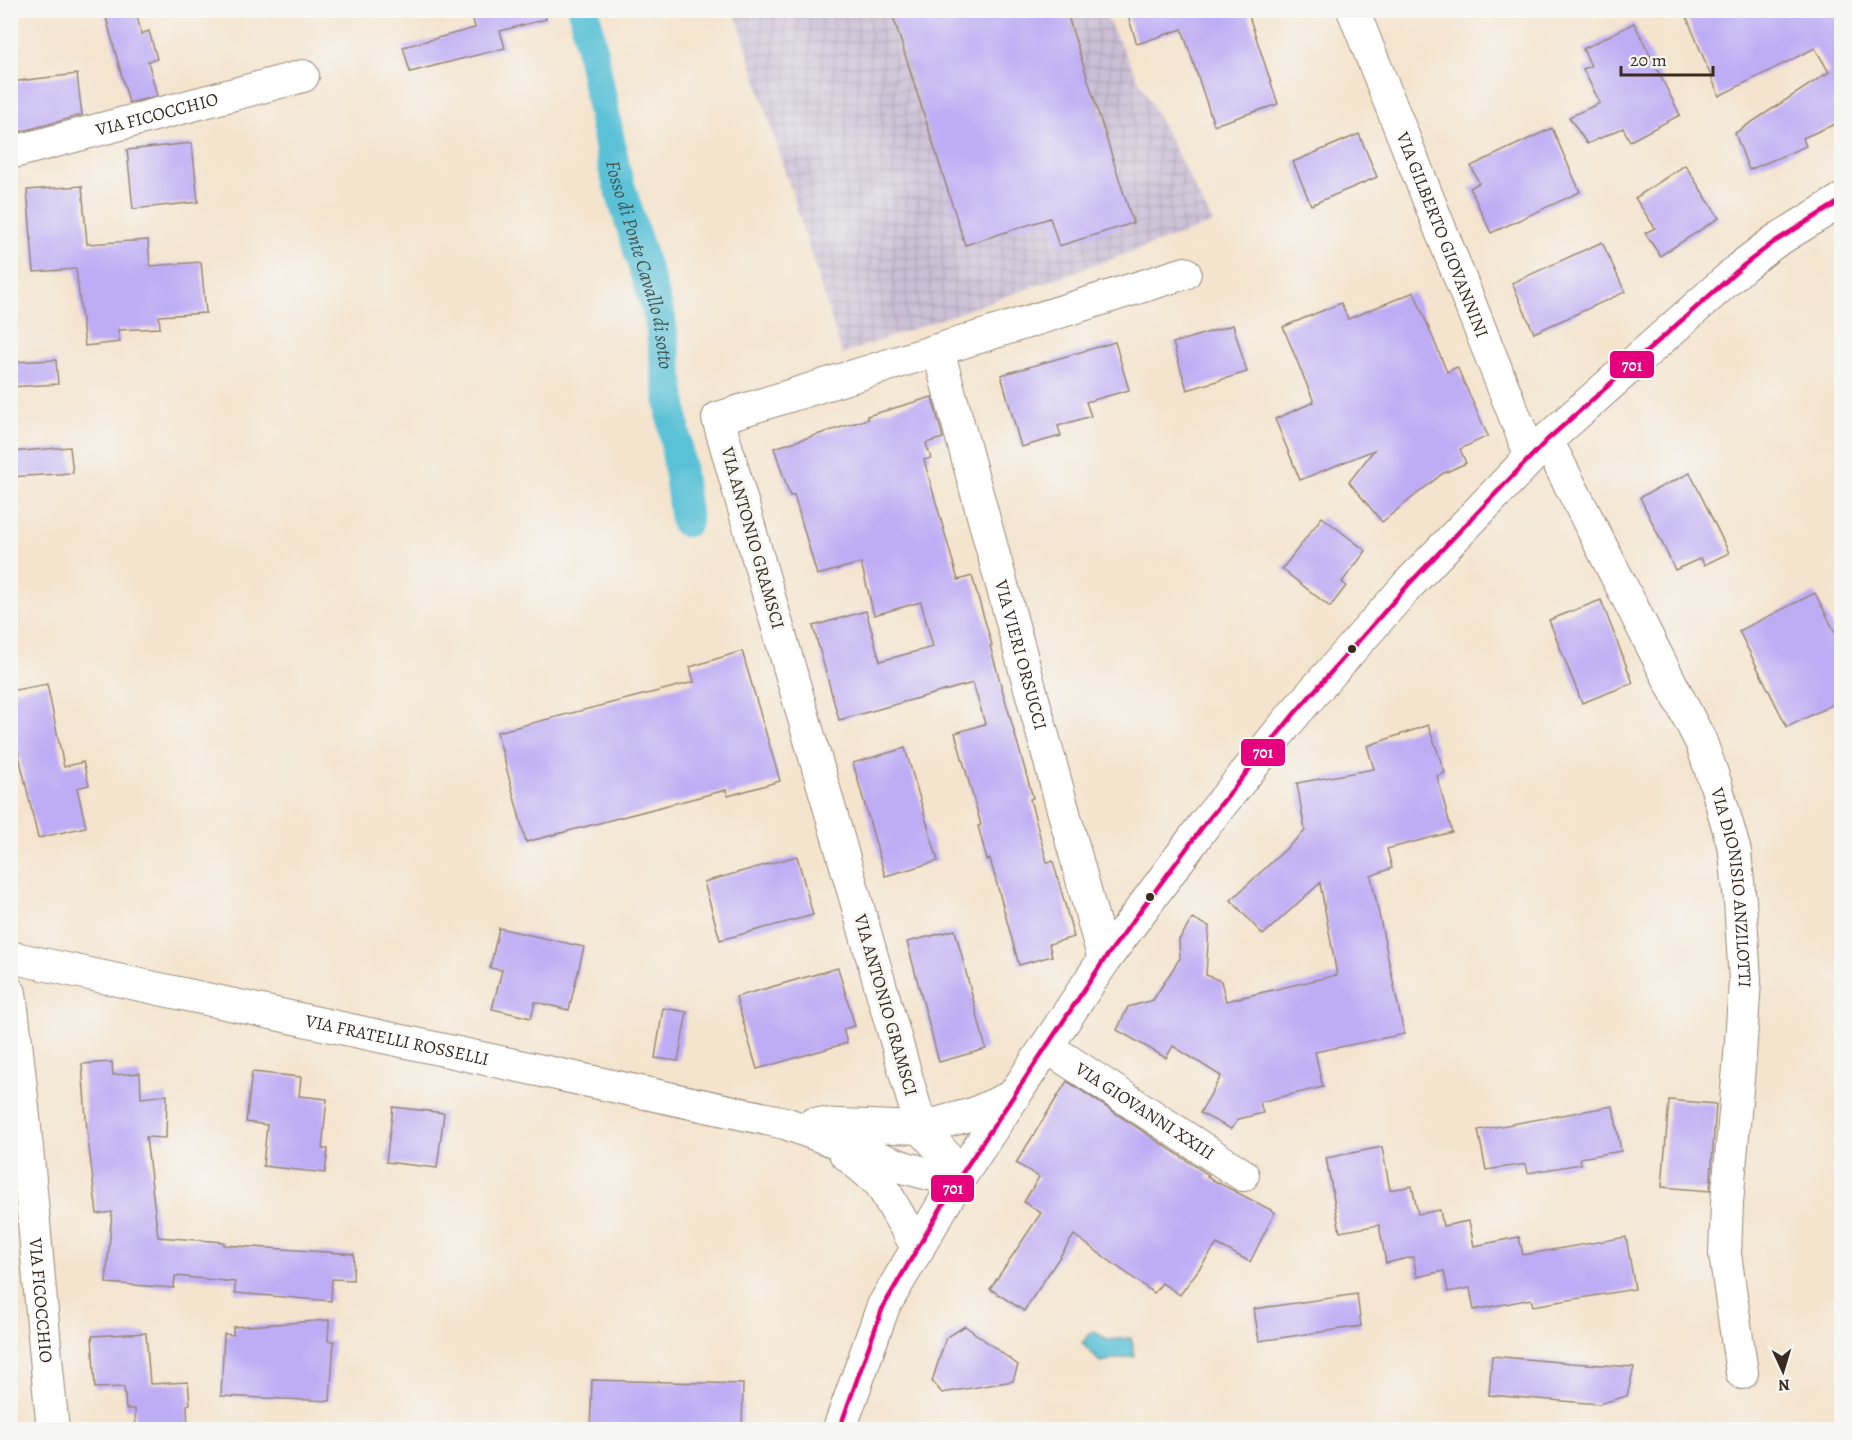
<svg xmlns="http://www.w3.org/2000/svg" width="1852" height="1440" font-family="Alegreya,serif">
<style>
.industrial{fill:url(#industrial-grid)}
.water{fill:#5ac1d7;stroke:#4a767a;stroke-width:1.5}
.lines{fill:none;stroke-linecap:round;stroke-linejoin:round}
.canal{stroke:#5ac1d7;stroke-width:32}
.building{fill:#beacf4}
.street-casing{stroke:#988776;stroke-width:34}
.primary-casing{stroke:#988776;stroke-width:35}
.street{stroke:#fff;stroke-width:32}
.primary{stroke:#fff;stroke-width:33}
.bus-1-casing{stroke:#f6f6f2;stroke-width:9}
.bus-1{stroke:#e5007d;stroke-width:4.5}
.bus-dot{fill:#3b2a1e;stroke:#f6f6f2;stroke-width:2}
.labels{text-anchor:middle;stroke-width:6;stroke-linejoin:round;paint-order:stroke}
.street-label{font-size:18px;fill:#3b2a1e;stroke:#f6f6f2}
.water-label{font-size:20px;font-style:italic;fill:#445756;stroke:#f6f6f2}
.line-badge{stroke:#f6f6f2;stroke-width:2}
.badge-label{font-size:16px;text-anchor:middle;font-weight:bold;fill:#fff}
</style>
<defs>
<pattern id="industrial-grid" width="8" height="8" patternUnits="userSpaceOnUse" patternTransform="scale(1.5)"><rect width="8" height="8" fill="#cbbfd5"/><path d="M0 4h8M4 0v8" fill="none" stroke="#afa4b6"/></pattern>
</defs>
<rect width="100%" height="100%" fill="#f6f6f2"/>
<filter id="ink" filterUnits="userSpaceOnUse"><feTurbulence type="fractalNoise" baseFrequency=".0167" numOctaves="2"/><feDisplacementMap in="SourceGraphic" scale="12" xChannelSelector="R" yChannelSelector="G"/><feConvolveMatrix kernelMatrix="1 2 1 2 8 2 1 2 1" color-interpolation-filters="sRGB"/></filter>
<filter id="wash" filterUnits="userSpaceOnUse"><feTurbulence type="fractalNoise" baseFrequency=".008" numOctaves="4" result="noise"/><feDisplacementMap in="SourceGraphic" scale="24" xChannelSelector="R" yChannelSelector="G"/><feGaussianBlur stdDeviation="1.35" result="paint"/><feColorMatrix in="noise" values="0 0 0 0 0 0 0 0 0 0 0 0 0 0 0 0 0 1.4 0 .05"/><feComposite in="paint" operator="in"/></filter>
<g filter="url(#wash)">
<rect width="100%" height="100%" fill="#f4e4ce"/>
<path class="industrial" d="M 735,11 L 1103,11 L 1213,223 L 842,354 Z"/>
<path class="water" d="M 1093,1331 L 1107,1340 L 1131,1338 L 1135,1356 L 1100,1362 L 1082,1343 Z"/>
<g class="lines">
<path class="canal" id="s1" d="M 584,10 L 615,172 L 660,318 L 686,521"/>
</g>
<g id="blocks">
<g class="building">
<path d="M 104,10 L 136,10 L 141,34 L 149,31 L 157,59 L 148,61 L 157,96 L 129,103 Z"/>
<path d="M 471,10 L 545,10 L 546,19 L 500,31 L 505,48 L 410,72 L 403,47 L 475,28 Z"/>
<path d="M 891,10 L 1066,10 L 1133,223 L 1059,246 L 1050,218 L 965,245 Z"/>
<path d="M 1126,10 L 1247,10 L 1278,104 L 1214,125 L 1182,29 L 1137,44 Z"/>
<path d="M 1684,10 L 1842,10 L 1842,121 L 1803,138 L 1806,146 L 1749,170 L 1735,133 L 1829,72 L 1815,48 L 1719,96 Z"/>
<path d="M 1634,23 L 1680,115 L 1630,141 L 1623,128 L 1587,144 L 1569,117 L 1600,103 L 1583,69 L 1591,66 L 1583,49 Z"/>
<path d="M 77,74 L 82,115 L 19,132 L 17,118 L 10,119 L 10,82 Z"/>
<path d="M 1552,128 L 1580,192 L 1491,233 L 1470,188 L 1479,183 L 1471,166 Z"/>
<path d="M 1359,134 L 1377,177 L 1311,205 L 1293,162 Z"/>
<path d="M 192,143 L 198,202 L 133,209 L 127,150 Z"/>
<path d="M 1685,165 L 1719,218 L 1660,256 L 1645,233 L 1655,228 L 1635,198 Z"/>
<path d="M 82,186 L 87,244 L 148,240 L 150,266 L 201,262 L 206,313 L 159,316 L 160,328 L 118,330 L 120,342 L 85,346 L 76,269 L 34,272 L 27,190 Z"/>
<path d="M 1602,242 L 1625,292 L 1534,333 L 1512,283 Z"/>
<path d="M 1414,292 L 1447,372 L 1457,367 L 1488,436 L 1460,449 L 1466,463 L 1442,474 L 1382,522 L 1349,482 L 1374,450 L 1300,480 L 1275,419 L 1314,402 L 1283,327 L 1341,303 L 1348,319 Z"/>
<path d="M 1233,325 L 1247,372 L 1187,390 L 1173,343 Z"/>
<path d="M 1115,342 L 1129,390 L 1086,402 L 1091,416 L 1058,426 L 1061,436 L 1021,447 L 1001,375 Z"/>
<path d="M 56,360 L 58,384 L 10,387 L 10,362 Z"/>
<path d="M 932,397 L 943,438 L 926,443 L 931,458 L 924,460 L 958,580 L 972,576 L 992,645 L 990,646 L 1033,798 L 1030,799 L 1047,862 L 1053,861 L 1074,937 L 1049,944 L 1052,956 L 1019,965 L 990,859 L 987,860 L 978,826 L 981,825 L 955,733 L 985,724 L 973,683 L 839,720 L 813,626 L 866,611 L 880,661 L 933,647 L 921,602 L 874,615 L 861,563 L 817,575 L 794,495 L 790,496 L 774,448 L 868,419 L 867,416 Z"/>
<path d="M 70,447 L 73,473 L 10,477 L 10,452 Z"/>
<path d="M 1690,473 L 1729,553 L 1704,565 L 1701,558 L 1675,570 L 1640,497 Z"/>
<path d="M 1322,517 L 1366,551 L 1342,582 L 1346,586 L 1330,607 L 1282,569 Z"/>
<path d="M 1815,593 L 1842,646 L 1842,700 L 1787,727 L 1739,631 Z"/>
<path d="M 1601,600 L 1633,683 L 1582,703 L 1549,620 Z"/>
<path d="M 742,651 L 780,781 L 728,796 L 726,790 L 526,842 L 497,732 L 694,682 L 690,667 Z"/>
<path d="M 47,684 L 64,767 L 83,762 L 89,785 L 77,788 L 86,827 L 38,838 L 17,747 L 10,749 L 10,691 Z"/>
<path d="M 1428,725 L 1445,773 L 1437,776 L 1452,832 L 1387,849 L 1392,868 L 1371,876 L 1404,1034 L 1315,1052 L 1323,1087 L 1260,1102 L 1263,1113 L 1239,1119 L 1231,1129 L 1200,1113 L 1221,1076 L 1173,1046 L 1166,1058 L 1117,1030 L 1128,1007 L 1153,1000 L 1180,958 L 1179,940 L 1192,919 L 1209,926 L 1206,975 L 1221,981 L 1226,1001 L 1337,975 L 1320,883 L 1263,935 L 1231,900 L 1305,831 L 1297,783 L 1374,769 L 1367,746 Z"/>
<path d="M 905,748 L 938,861 L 885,876 L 853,763 Z"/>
<path d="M 797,856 L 813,915 L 720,940 L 704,882 Z"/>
<path d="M 499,928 L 584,947 L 569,1010 L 535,1002 L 531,1018 L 492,1009 L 502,970 L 490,968 Z"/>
<path d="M 955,930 L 986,1049 L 939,1062 L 907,942 Z"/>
<path d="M 838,968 L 855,1026 L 843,1029 L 847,1043 L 757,1069 L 736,997 Z"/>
<path d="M 663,1008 L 687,1012 L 678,1061 L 655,1058 Z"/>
<path d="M 112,1062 L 113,1075 L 140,1073 L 141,1098 L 167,1095 L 166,1138 L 146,1137 L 158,1237 L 224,1242 L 224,1245 L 354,1254 L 353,1280 L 332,1279 L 331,1301 L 235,1293 L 235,1282 L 175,1276 L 174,1288 L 106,1283 L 112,1212 L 97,1214 L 87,1131 L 82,1064 Z"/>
<path d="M 252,1072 L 301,1077 L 299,1096 L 327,1099 L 322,1149 L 328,1149 L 325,1173 L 263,1166 L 267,1125 L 246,1122 Z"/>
<path d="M 1067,1081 L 1209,1175 L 1207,1177 L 1275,1212 L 1250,1262 L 1217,1244 L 1180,1295 L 1162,1283 L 1154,1293 L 1074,1235 L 1024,1311 L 990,1289 L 1041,1213 L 1024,1202 L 1039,1177 L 1016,1163 Z"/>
<path d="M 1669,1100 L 1716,1104 L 1710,1191 L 1662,1187 Z"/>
<path d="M 1613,1106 L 1621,1151 L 1580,1158 L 1581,1164 L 1528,1173 L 1526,1164 L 1486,1170 L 1478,1130 Z"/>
<path d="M 393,1107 L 444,1113 L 437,1168 L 386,1162 Z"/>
<path d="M 1382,1147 L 1390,1190 L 1412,1186 L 1418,1214 L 1440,1210 L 1443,1226 L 1469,1221 L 1474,1246 L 1519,1237 L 1523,1255 L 1626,1237 L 1635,1289 L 1533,1306 L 1531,1299 L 1474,1310 L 1470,1288 L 1448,1292 L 1444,1271 L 1417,1277 L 1413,1257 L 1386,1263 L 1379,1225 L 1340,1232 L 1326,1158 Z"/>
<path d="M 1357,1294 L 1361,1326 L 1259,1341 L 1254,1309 Z"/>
<path d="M 329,1320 L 328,1341 L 334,1341 L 330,1401 L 221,1396 L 224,1334 L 233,1335 L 233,1327 Z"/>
<path d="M 965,1326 L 1018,1365 L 1013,1381 L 942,1393 L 932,1381 L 946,1338 Z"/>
<path d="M 146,1333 L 150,1384 L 188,1382 L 190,1404 L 187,1405 L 188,1430 L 136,1430 L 135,1409 L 126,1409 L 124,1387 L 95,1388 L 92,1336 Z"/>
<path d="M 1492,1356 L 1570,1363 L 1634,1367 L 1627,1396 L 1599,1404 L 1489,1395 Z"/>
<path d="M 592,1380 L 743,1384 L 742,1430 L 590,1430 Z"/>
</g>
</g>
</g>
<g filter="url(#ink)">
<use href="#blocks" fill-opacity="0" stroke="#988776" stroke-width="1.5"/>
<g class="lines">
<defs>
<g id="street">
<path id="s2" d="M 1353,10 L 1531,457"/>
<path id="s3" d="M 10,153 L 303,76"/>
<path id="s4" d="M 938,350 L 1104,960"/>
<path id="s5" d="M 1547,440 L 1701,742 L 1716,785 L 1735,852 L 1740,901 L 1745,981 L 1740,1056 L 1727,1203 L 1725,1254 L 1742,1373"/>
<path id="s6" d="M 10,957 L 785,1123 L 906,1168 L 957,1181"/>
<path id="s7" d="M 10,993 C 29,1138 38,1284 53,1430"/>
<path id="s8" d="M 1047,1047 L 1243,1175"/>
<path d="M 813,1124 L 921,1128 L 973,1114 L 1015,1095"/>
<path d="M 845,1153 L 880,1183 L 918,1249"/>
<path d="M 957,1181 L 947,1157 L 921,1128 L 718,418 L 1185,273"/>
</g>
<path id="primary" d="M 839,1430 L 883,1307 L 957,1181 L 1104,960 L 1204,825 L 1295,713 L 1408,585 L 1531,457 L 1547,440 L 1744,265 L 1774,242 L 1842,200"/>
</defs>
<use href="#street" class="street-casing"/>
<use href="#primary" class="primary-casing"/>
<use href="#street" class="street"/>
<use href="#primary" class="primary"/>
<defs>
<path id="bus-1" d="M 839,1430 L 883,1307 L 957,1181 L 1104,960 L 1204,825 L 1295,713 L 1408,585 L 1547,440 L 1744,265 L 1774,242 L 1842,200"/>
</defs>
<use href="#bus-1" class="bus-1-casing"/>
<use href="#bus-1" class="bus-1"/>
</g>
</g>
<g class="bus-dot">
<circle cx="1352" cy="649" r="5"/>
<circle cx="1150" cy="897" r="5"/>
</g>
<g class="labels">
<g class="street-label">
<text dy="6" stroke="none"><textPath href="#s3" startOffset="152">VIA FICOCCHIO</textPath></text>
<text dy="6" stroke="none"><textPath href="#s2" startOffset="242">VIA GILBERTO GIOVANNINI</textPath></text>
<text transform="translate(753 538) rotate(74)" y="6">VIA ANTONIO GRAMSCI</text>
<text dy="6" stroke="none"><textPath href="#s4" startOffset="316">VIA VIERI ORSUCCI</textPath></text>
<text dy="6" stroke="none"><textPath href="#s5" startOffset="489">VIA DIONISIO ANZILOTTI</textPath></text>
<text transform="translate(886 1005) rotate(74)" y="6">VIA ANTONIO GRAMSCI</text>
<text dy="6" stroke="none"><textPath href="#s6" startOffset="396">VIA FRATELLI ROSSELLI</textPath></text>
<text dy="6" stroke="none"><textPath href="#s8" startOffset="117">VIA GIOVANNI XXIII</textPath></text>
<text dy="6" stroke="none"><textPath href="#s7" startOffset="309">VIA FICOCCHIO</textPath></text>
</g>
<g class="water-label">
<text dy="7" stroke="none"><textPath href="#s1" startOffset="261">Fosso di Ponte Cavallo di sotto</textPath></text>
</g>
</g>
<g class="line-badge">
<rect x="1609" y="350" width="46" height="29" rx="6" fill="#e5007d"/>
<rect x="1240" y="738" width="46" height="29" rx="6" fill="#e5007d"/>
<rect x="930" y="1174" width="45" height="29" rx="6" fill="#e5007d"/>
</g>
<g class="badge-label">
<text x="1632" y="371">701</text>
<text x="1263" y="758">701</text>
<text x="953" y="1194">701</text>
</g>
<rect width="1852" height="1440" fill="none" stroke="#f6f6f2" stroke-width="36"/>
<g transform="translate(1783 1371) rotate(176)" stroke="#f6f6f2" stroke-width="4.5" paint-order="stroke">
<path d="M0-4.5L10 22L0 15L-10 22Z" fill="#3b2a1e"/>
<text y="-9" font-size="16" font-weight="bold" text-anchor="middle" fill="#3b2a1e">N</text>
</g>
<path d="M1621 66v9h92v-9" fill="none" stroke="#3b2a1e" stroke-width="3"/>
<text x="1630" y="66" font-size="18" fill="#3b2a1e" stroke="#f6f6f2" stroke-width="4.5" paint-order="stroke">20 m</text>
</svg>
